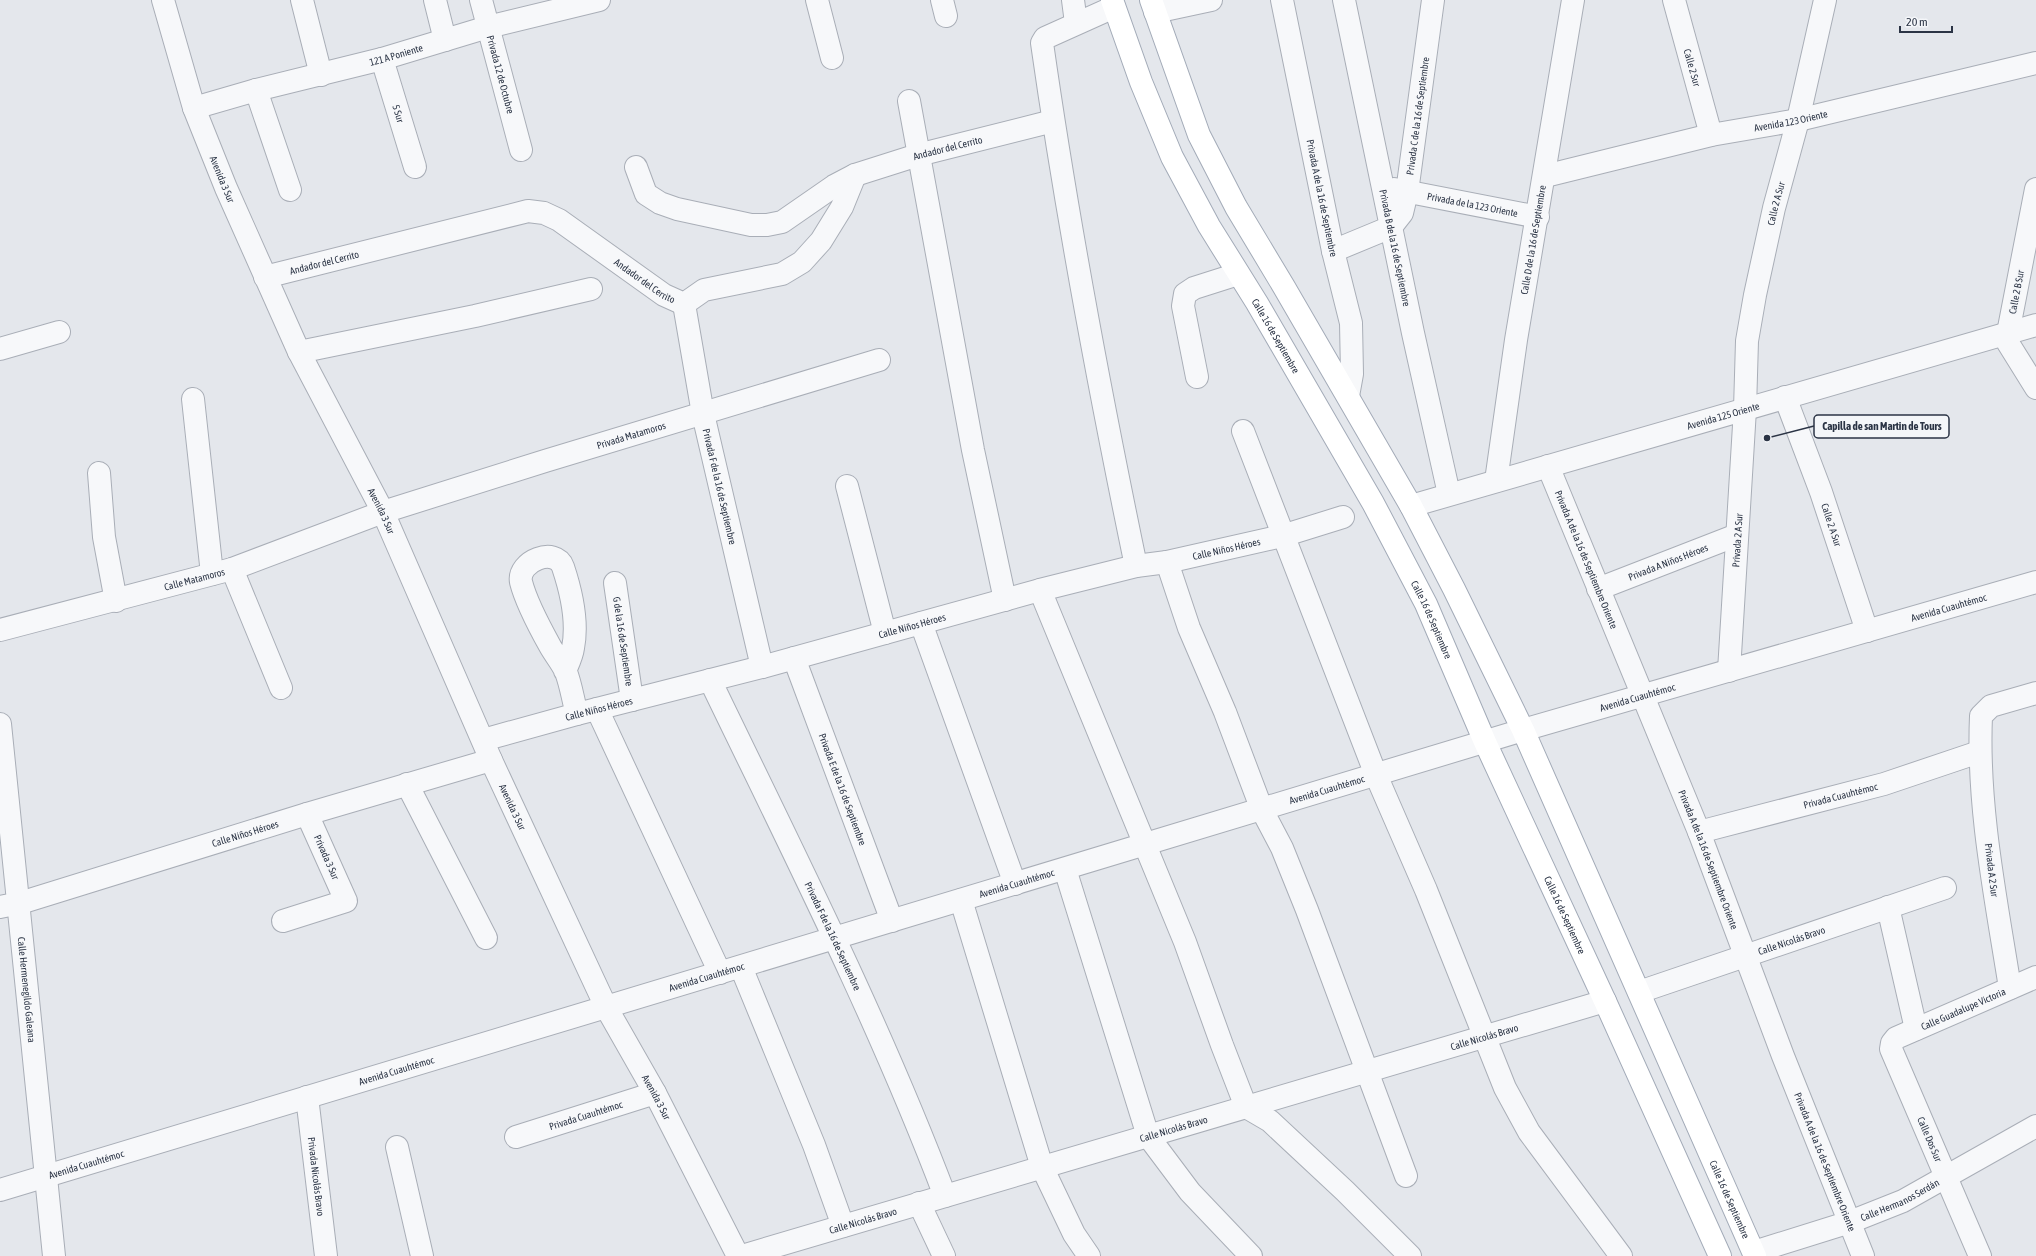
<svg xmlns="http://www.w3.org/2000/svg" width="2036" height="1256" font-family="'Asap Condensed',sans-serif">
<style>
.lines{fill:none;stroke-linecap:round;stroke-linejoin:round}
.minor-casing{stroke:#a9aeb7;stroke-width:24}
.major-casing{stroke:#a3abb8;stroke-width:24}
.minor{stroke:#f7f8fa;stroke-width:22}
.major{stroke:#fff;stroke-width:22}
.labels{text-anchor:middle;stroke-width:3;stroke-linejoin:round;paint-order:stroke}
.street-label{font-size:10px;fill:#2b3445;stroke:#f4f6f9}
.leader{fill:none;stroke:#2b3445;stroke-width:1.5}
.callout-dot{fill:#2b3445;stroke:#f4f6f9;stroke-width:1.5}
.callout{fill:#f4f6f9;stroke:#2b3445;stroke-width:1.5}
.callout-label{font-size:11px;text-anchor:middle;font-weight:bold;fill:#2b3445}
</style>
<rect width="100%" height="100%" fill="#e4e7ec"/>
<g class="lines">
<defs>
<g id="minor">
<path id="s1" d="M 163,0 L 194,108 L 226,188 L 299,352 L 383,512 L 491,760 L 606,1007 L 655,1093 L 738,1256"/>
<path d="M 302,0 L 321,75"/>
<path d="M 435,0 L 445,40"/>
<path id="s2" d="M 481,0 L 521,150"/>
<path d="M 817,0 L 832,58"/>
<path d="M 942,0 L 946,16"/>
<path d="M 1073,0 L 1076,23"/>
<path id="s3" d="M 1282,0 L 1333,251 L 1351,323 L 1352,374 L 1348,396"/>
<path id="s4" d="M 1344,0 L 1413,333 L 1449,494"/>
<path id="s5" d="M 1674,0 L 1711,135"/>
<path d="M 1114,7 L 1045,38 L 1042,43 C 1067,218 1100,393 1136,566"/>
<path d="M 1155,12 L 1211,0"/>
<path id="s6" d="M 382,59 L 415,167"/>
<path d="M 256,90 L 290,190"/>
<path d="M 909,101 L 973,450 L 1005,600"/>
<path id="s7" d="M 194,108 L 256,90 L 382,59 L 488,27 L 599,0"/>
<path id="s8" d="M 636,167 L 646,194 L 660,203 L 677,209 L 751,225 L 767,225 L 782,222 L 834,186 L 855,175 L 918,155 L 1053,121"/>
<path id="s9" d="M 1545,176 L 1711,135 L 1798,120 L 2036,63"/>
<path id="s10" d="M 1394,189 L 1538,217"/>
<path d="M 2036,189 L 2008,333 L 2008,343 L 2036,388"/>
<path id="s11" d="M 1333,251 L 1391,227 L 1402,213 L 1407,192 L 1433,0"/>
<path id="s12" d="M 265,277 L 528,211 L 544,213 L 559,220 L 664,295 L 684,304 L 704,290 L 782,274 L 802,262 L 821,241 L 842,207 L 855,175"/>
<path id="s13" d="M 684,304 L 703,414 L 762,667"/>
<path d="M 0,349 L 59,332"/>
<path d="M 299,352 L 475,316 L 591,289"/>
<path d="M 1197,377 L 1183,306 L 1185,294 L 1194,288 L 1238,274"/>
<path id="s14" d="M 1785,397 L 1821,492 L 1867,631"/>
<path d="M 193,399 L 212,574"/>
<path d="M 1243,431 L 1376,775 L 1426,890 L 1505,1088 L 1529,1132 L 1621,1256"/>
<path id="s15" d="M 1548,466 L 1699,832 L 1783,1056 L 1863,1256"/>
<path d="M 99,473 L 104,537 L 116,601"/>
<path id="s16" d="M 1496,481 L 1516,340 L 1573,0"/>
<path d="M 847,486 L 885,633"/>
<path id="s17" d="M 1411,506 L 2036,325"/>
<path d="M 1167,562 L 1189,628 L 1225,712 L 1262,810 L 1282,848 L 1307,910 L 1406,1176"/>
<path d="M 232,569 L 281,688"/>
<path id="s18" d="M 615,583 L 632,700"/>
<path id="s19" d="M 1598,589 L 1737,535"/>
<path d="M 1040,590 L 1185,942 L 1222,1045 L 1246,1107 L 1270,1121 L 1345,1191 L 1410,1256"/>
<path d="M 921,623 L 1015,884"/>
<path id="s20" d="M 0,630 L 232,569 L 383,512 L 545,461 L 879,360"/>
<path id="s21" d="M 794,658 L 892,921"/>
<path d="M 565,671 C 568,664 572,656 573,648 C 578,623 571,591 563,567 C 556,546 517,561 521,582 C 526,602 540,628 550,646 C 555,655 562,663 566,672 C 571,685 573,700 577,714"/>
<path id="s22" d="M 1729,671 L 1745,409 L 1747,341 L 1755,295 L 1774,208 L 1798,120 L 1825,0"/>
<path id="s23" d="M 710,680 C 792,850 878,1019 945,1196"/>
<path d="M 597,709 L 720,973"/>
<path id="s24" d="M 0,724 L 54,1256"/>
<path id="s25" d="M 483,740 L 577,714 L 762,667 L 1040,590 L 1136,566 L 1167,562 L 1282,536 L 1343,517"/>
<path d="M 407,784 L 486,938"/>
<path id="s26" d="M 1699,832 L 1884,784 L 1979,752"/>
<path d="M 1065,869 L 1148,1136 L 1190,1192 L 1251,1256"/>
<path d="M 961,900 L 1042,1167 L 1074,1234 L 1089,1256"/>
<path id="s27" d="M 0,907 L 20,903 L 307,814 L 491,760"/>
<path d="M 1888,907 L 1916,1029"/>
<path d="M 283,921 L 346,901 L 307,814"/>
<path d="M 741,967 L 814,1145 L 843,1226"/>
<path d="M 2010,988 C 1996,899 1977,807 1981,716 L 1991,706 L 2036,693"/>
<path id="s28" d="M 1639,992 L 1945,888"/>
<path id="s29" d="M 307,1097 L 326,1256"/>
<path id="s30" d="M 516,1137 L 655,1093"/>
<path d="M 397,1147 L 422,1256"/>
<path id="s31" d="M 0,1190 L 1523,730 L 2036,582"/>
<path d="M 919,1203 L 944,1256"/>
<path id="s32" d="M 1754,1252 L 1850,1222 L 1903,1201 L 2036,1126"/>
<path id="s33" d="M 742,1256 L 1605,1001"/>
<path id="s34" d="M 1980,1256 L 1891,1049 L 1892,1043 L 1896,1038 L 2036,977"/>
</g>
<g id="major">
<path id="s35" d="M 1112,0 L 1141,82 L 1172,157 L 1209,226 L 1257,303 L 1373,503 L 1426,604 L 1485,742 L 1605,1001 L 1720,1256"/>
<path id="s36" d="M 1151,0 L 1199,135 L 1236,207 L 1284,287 L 1411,506 L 1454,589 L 1523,730 L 1755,1256"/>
</g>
</defs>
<use href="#minor" class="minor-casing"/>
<use href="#major" class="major-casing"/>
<use href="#minor" class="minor"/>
<use href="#major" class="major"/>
</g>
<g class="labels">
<g class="street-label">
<text dy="4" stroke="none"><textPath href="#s7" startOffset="209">121 A Poniente</textPath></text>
<text dy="4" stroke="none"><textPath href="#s5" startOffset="70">Calle 2 Sur</textPath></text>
<text dy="4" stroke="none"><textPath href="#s2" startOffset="77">Privada 12 de Octubre</textPath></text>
<text dy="4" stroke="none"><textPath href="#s6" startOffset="57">5 Sur</textPath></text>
<text dy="4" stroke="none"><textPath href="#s11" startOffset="179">Privada C de la 16 de Septiembre</textPath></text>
<text dy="4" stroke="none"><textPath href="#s9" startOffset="252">Avenida 123 Oriente</textPath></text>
<text dy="4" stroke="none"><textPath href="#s8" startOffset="354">Andador del Cerrito</textPath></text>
<text dy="4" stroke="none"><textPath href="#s1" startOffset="189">Avenida 3 Sur</textPath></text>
<text dy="4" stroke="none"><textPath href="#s3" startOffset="202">Privada A de la 16 de Septiembre</textPath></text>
<text dy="4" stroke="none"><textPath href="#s22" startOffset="471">Calle 2 A Sur</textPath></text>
<text dy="4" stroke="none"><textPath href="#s10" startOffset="80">Privada de la 123 Oriente</textPath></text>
<text dy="4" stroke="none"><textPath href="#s16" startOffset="244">Calle D de la 16 de Septiembre</textPath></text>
<text dy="4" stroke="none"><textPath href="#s4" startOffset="253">Privada B de la 16 de Septiembre</textPath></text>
<text dy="4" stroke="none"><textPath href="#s12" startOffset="61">Andador del Cerrito</textPath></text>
<text dy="4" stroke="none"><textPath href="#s12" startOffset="409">Andador del Cerrito</textPath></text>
<text transform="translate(2016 292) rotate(-79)" y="4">Calle 2 B Sur</text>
<text dy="4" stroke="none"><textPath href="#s35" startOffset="375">Calle 16 de Septiembre</textPath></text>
<text dy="4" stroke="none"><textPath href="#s17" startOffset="325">Avenida 125 Oriente</textPath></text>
<text dy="4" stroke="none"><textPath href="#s20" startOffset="661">Privada Matamoros</textPath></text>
<text dy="4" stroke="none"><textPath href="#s13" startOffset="186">Privada F de la 16 de Septiembre</textPath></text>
<text dy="4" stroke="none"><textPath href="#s1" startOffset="557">Avenida 3 Sur</textPath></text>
<text dy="4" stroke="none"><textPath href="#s14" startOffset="136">Calle 2 A Sur</textPath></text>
<text dy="4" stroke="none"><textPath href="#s22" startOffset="131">Privada 2 A Sur</textPath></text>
<text dy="4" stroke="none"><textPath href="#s25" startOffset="768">Calle Niños Héroes</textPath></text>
<text dy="4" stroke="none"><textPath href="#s15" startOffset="101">Privada A de la 16 de Septiembre Oriente</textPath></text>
<text dy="4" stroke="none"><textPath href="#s19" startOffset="75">Privada A Niños Héroes</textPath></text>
<text dy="4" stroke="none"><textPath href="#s20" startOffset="201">Calle Matamoros</textPath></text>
<text dy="4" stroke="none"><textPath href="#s31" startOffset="2034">Avenida Cuauhtémoc</textPath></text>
<text dy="4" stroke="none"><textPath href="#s35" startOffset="699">Calle 16 de Septiembre</textPath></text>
<text dy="4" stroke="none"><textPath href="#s25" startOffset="444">Calle Niños Héroes</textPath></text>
<text dy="4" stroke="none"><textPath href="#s18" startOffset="59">G de la 16 de Septiembre</textPath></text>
<text dy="4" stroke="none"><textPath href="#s31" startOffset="1710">Avenida Cuauhtémoc</textPath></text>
<text dy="4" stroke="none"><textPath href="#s25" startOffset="120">Calle Niños Héroes</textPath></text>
<text dy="4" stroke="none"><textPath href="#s21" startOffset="140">Privada E de la 16 de Septiembre</textPath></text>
<text dy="4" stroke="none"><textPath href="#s31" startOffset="1386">Avenida Cuauhtémoc</textPath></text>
<text dy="4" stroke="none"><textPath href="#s26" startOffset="146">Privada Cuauhtémoc</textPath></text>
<text dy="4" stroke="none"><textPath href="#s1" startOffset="881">Avenida 3 Sur</textPath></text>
<text dy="4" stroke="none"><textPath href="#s27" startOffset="256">Calle Niños Héroes</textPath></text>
<text transform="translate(327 857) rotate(66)" y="4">Privada 3 Sur</text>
<text dy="4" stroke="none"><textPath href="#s15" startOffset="425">Privada A de la 16 de Septiembre Oriente</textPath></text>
<text transform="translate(1992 870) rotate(83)" y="4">Privada A 2 Sur</text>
<text dy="4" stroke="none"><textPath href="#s31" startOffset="1062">Avenida Cuauhtémoc</textPath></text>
<text dy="4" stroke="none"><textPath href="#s35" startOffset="1023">Calle 16 de Septiembre</textPath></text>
<text dy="4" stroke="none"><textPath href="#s23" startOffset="284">Privada F de la 16 de Septiembre</textPath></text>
<text dy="4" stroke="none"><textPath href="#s28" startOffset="161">Calle Nicolás Bravo</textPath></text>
<text dy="4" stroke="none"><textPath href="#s31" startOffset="738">Avenida Cuauhtémoc</textPath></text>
<text dy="4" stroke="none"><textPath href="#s24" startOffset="267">Calle Hermenegildo Galeana</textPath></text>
<text dy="4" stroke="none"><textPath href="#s34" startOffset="311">Calle Guadalupe Victoria</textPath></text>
<text dy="4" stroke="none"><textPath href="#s33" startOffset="774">Calle Nicolás Bravo</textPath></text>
<text dy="4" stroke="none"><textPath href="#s31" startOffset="414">Avenida Cuauhtémoc</textPath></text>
<text dy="4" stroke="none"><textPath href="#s1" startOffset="1205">Avenida 3 Sur</textPath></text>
<text dy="4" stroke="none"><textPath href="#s30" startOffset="73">Privada Cuauhtémoc</textPath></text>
<text dy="4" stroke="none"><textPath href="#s33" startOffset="450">Calle Nicolás Bravo</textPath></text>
<text transform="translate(1930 1139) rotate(67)" y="4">Calle Dos Sur</text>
<text dy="4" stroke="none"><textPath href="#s15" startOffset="749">Privada A de la 16 de Septiembre Oriente</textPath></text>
<text dy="4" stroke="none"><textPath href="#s31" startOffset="90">Avenida Cuauhtémoc</textPath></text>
<text dy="4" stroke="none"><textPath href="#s29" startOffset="80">Privada Nicolás Bravo</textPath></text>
<text dy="4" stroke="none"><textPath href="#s36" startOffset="1334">Calle 16 de Septiembre</textPath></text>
<text dy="4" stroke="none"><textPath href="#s32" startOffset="155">Calle Hermanos Serdán</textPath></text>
<text dy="4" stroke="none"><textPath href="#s33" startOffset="126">Calle Nicolás Bravo</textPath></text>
</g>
</g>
<path class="leader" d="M1767 438L1814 426"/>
<circle class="callout-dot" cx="1767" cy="438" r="4"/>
<rect class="callout" x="1814" y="415" width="135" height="23" rx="4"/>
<g class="callout-label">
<text x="1882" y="430">Capilla de san Martin de Tours</text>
</g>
<path d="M1900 26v6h52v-6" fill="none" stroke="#2b3445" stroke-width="2"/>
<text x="1906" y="26" font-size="12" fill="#2b3445" stroke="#f4f6f9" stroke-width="3" paint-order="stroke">20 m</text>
</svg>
